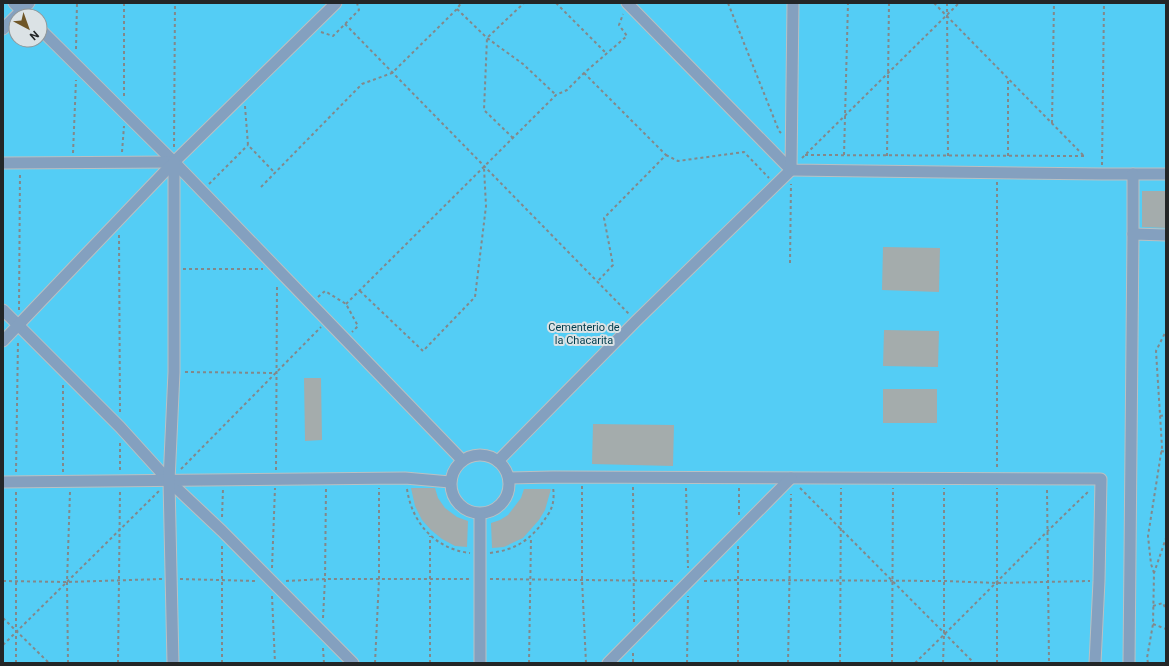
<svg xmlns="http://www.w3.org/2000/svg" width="1169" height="666" font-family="Roboto,sans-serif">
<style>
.green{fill:#54cdf5;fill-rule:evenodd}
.building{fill:#a4acac}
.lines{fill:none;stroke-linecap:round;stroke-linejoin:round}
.minor-casing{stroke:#bac0c3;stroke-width:13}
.path{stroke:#83888a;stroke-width:2;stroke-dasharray:3 3;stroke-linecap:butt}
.minor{stroke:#84a0bf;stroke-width:11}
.labels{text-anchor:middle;stroke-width:4;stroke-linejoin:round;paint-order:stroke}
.park-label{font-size:11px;fill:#023d4d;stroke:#dbe2e5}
</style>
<rect width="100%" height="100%" fill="#dbe2e5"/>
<path class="green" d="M 3,3 L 1166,3 L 1166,663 L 3,663 ZM 16,16 L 40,16 L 40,40 L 16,40 Z"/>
<g class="building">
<path d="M 1142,191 L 1166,191 L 1166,228 L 1142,227 Z"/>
<path d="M 883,247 L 940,248 L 939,292 L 882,290 Z"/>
<path d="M 884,330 L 939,331 L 938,367 L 883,366 Z"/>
<path d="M 304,378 L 321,378 L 322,440 L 305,441 Z"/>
<rect x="883" y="389" width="54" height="34"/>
<path d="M 593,424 L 674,425 L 673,466 L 592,464 Z"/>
<path d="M 411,488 L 435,488 L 438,498 L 445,508 L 457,517 L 468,521 L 467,547 L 455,546 L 442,539 L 431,530 L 422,520 L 415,506 Z"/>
<path d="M 524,489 L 551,489 L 545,510 L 539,520 L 523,538 L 504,547 L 492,548 L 491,523 L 500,520 L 508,515 L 521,498 Z"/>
</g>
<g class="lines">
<defs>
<g id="minor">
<path d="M 14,3 L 27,16"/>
<path d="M 627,3 L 791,170 L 1102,174 L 1166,174"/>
<path d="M 3,29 L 29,3"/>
<path d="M 40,29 L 174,162 L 462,460"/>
<path d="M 3,163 L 174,162"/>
<path d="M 1133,234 L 1133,174"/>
<path d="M 3,310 L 120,427 L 169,481 L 222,531 L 353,663"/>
<path d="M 3,341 L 174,162 L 336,3"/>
<circle cx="480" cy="484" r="29"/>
<path d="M 498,461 L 636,321 L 791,170 L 793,3"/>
<path d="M 509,478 L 553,477 L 1101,479 L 1099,581 L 1095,663"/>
<path d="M 3,482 L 405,478 L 450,482"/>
<path d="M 173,663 L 169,481 L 174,372 L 174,162"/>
<path d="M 480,663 L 480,515"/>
<path d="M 608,663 L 791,478"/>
<path d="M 1129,663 L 1133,234 L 1166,235"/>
</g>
</defs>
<use href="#minor" class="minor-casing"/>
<g class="path">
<path d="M 124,3 L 124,98"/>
<path d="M 556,3 L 607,54"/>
<path d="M 728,3 L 779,131 L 781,133"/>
<path d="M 934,3 L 1084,156"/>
<path d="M 947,3 L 948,156"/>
<path d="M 457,9 L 487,38 L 523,64 L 556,95"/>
<path d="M 345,24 L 629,314"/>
<path d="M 321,32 L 333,36 L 359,10 L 357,3"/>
<path d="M 76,49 L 77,3"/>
<path d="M 584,73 L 666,155 L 604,218 L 613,265 L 597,282"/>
<path d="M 245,106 L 248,145 L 275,173"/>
<path d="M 1052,123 L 1054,3"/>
<path d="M 513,138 L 484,110 L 487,38 L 524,3"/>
<path d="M 174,147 L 175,3"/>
<path d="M 122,152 L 124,126"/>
<path d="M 73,153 L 76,80"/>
<path d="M 666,155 L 678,161 L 744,152 L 769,178"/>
<path d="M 805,155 L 1084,156"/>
<path d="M 844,155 L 848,3"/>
<path d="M 887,156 L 889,3"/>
<path d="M 1008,156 L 1008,79"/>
<path d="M 802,158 L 959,3"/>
<path d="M 1102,165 L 1104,3"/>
<path d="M 997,182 L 997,468"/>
<path d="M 209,184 L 248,145"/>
<path d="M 261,187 L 362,84 L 392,73 L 457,9 L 461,3"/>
<path d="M 119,235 L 120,413"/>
<path d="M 790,263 L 791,184"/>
<path d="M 183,269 L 263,269"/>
<path d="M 360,291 L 423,351 L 475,297 L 486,206 L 484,168"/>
<path d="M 318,297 L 325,291 L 346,304 L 358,326 L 352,332"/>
<path d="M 346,304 L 556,95 L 567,90 L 584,73 L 627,36 L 619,25 L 623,14"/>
<path d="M 19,310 L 20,172"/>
<path d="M 185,372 L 276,373"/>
<path d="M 1160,416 L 1166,415"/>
<path d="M 120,443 L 120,471"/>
<path d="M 1161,451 L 1166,452"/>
<path d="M 181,469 L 321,327"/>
<path d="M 276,470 L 277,284"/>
<path d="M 16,472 L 18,340"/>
<path d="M 63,472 L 63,385"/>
<path d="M 582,486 L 582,580 L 586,663"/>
<path d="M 633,487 L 634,622"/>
<path d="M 686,488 L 688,568"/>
<path d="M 739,488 L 739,516"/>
<path d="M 800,488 L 974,663"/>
<path d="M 407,489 C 412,523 435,549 470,553"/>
<path d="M 1047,490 L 1049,663"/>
<path d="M 16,492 L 16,663"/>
<path d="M 222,517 L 223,489"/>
<path d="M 490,553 C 515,550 531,540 545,519 C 547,516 550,512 551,509 C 554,502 554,494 553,487"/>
<path d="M 272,568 L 275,488"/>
<path d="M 1154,573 L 1151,564 L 1148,536 L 1162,447 L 1156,351 L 1166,331"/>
<path d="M 180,579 L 256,581"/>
<path d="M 490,579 L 674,581"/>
<path d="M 3,581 L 67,582 L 162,579"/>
<path d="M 286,581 L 325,579 L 470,579"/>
<path d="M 704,581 L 738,580 L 944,581 L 997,583 L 1090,581"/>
<path d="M 272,596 L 275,663"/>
<path d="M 1153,606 L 1163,603 L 1166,610"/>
<path d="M 3,618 L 49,663"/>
<path d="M 323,618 L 325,579 L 326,488"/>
<path d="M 1153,624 L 1166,629"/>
<path d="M 3,645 L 159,491"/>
<path d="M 323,648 L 324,663"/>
<path d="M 633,653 L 633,663"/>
<path d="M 68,663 L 67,582 L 70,492"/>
<path d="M 118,663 L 120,491"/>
<path d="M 222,663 L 222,545"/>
<path d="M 375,663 L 379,579 L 379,488"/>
<path d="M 430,663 L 430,536"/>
<path d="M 529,663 L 531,537"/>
<path d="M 687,663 L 688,596"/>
<path d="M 738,663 L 738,546"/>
<path d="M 788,663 L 791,494"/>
<path d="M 840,663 L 841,488"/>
<path d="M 892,663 L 893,488"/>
<path d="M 915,663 C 974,606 1031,546 1090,490"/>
<path d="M 943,663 L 944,634 L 944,488"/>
<path d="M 997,663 L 997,488"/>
<path d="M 1148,663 L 1147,658 L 1153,624 L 1154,573 L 1166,538"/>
</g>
<use href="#minor" class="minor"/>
</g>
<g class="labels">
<g class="park-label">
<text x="584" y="331">Cementerio de<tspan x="584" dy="13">la Chacarita</tspan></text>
</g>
</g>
<rect width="1169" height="666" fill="none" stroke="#232627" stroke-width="8"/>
<g transform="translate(28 28) rotate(139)"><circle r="19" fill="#dbe2e5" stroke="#919799"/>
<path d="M0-3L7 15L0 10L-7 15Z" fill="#6f5627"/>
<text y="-6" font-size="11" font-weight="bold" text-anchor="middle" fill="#232627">N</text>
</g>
</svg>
